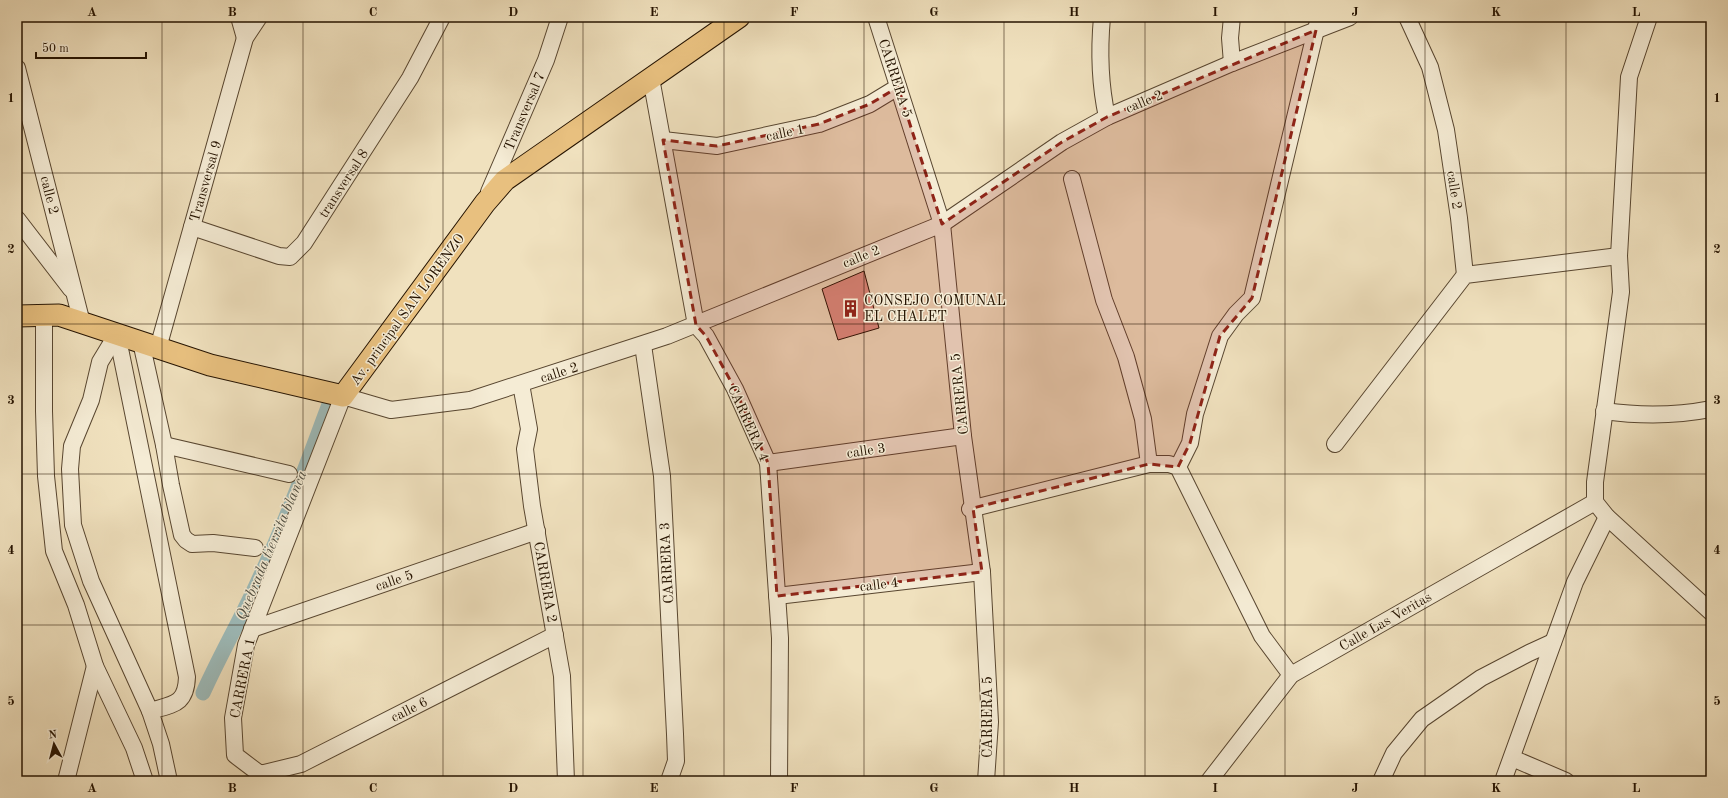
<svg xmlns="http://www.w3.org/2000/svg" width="1728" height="798" font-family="'Old Standard TT',serif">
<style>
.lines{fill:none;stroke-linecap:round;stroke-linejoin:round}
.canal{stroke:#9dbbba;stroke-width:15}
.building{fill:#e09382;stroke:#251301}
.minor-casing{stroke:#584630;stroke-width:18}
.major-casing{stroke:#251301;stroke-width:23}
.minor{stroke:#f5ecd5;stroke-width:16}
.major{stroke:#e8c07f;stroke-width:21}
.marked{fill:#8f2418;fill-opacity:0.2;stroke:#8f2418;stroke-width:3;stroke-dasharray:8 5;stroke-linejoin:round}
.grid{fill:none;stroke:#251301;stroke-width:1;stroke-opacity:0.55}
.labels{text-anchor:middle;stroke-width:3;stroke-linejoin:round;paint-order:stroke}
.street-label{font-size:14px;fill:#251301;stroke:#f5ecd5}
.poi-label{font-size:14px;fill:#251301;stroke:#f5ecd5;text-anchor:start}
.water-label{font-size:15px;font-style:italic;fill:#4f4e42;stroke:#f5ecd5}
.neatline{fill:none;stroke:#251301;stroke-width:1.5}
.grid-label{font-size:13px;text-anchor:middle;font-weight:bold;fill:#251301}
</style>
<rect width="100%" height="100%" fill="#f0e1be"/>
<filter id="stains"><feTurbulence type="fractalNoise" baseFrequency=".005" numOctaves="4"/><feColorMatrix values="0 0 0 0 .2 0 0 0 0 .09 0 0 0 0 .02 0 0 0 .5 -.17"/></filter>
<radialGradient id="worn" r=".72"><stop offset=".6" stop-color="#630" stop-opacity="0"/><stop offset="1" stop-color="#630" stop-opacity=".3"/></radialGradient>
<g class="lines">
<path class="canal" d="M 203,693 C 220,655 241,619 258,581 C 287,520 309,457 333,394"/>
</g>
<path class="building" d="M 864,271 L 879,328 L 838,340 L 822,289 Z"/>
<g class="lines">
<defs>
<g id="minor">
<path d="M 239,17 L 245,38"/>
<path d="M 876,17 L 942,224 L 963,436 L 982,572 L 990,722 L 986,781"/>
<path d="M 1102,17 C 1099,50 1100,85 1107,117"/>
<path d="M 1232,17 L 1230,38 L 1232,63"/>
<path d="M 1407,17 L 1430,67 L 1446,130 L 1459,218 L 1465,275"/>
<path d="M 1649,17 L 1629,77 L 1619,256 L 1621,292 L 1595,482 L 1595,502 L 1607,517 L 1711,612"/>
<path d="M 17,68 L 82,323"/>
<path d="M 651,78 L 696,325 L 706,336 L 735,389 L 768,463 L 780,638 L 779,781"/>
<path d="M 663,140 L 717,146 L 819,124 L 870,104 L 898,87"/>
<path d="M 1072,179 L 1104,300 L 1126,357 L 1143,419 L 1149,464"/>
<path d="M 489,192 L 546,60 L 560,17"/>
<path d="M 17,219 L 71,289"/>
<path d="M 192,227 L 279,256 L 290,257 L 304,243 L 410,78 L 442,17"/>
<path d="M 44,315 L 44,411 L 46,476 L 54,551 L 76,605 L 95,666 L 134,748 L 145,781"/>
<path d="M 117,334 L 187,677 C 186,705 173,704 150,711 L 161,744 L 169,781"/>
<path d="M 117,334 L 100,362 L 91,400 L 72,446 L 70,469 L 73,525 L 91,581 L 150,711"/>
<path d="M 141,342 L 164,445 L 171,485 L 182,535 L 186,540 L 192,544 L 213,543 L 255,548"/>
<path d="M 643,345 L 662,476 L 675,734 L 676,761 L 669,781"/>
<path d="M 158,348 L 245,38 L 259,17"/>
<path d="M 521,384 L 529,429 L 525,449 L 532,506 L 562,676 L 566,781"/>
<path d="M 1604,411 C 1640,416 1675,416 1711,409"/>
<path d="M 1335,444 L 1465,275 L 1619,256"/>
<path d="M 164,445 L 289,474"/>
<path d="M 768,463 L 963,436"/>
<path d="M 1178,467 L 1190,443 L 1195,414 L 1220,336 L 1236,314 L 1252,298 L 1319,17"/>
<path d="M 970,509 L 1149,464 L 1169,464 L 1178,467 L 1262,636 L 1291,675"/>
<path d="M 777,596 L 982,572"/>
<path d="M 252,629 L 537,531"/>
<path d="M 555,635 L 301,764 L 260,774 L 235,755 L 233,718 L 246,645 L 343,396 L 391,410 L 470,400 L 667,336 L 942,224 L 1062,142 L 1107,117 L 1232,63 L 1350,17"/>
<path d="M 1512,758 L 1566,781"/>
<path d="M 66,781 L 95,666"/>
<path d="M 1209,781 L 1291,675 L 1595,502"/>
<path d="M 1381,781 L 1394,753 L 1422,719 L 1481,678 L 1529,653 L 1553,642"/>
<path d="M 1503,781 L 1575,582 L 1607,517"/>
</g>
<path id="major" d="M 17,316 L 59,315 L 210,365 L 343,396 L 485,203 L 505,180 L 739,17"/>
</defs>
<use href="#minor" class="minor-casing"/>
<use href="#major" class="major-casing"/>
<use href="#minor" class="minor"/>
<use href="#major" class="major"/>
</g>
<path class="marked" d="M 1316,30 L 1252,298 L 1220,336 L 1190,443 L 1178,467 L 1149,464 L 973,508 L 982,572 L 777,596 L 768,463 L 735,389 L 706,336 L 696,325 L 663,140 L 717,146 L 819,124 L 870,104 L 898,87 L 942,224 L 1062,142 L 1107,117 Z"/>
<path class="grid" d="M 162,17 L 162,781M 303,17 L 303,781M 443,17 L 443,781M 583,17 L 583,781M 724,17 L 724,781M 864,17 L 864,781M 1004,17 L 1004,781M 1145,17 L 1145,781M 1285,17 L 1285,781M 1425,17 L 1425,781M 1566,17 L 1566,781M 17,173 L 1711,173M 17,324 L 1711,324M 17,474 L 1711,474M 17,625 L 1711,625"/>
<defs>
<symbol id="building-bare" viewBox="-9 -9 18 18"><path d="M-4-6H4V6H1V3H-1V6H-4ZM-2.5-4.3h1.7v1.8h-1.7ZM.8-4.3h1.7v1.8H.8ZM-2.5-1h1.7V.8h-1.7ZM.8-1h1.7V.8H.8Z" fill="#8f2418" stroke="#f5ecd5" stroke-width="2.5" paint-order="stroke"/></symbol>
</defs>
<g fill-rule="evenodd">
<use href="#building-bare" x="838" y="296" width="25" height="25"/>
</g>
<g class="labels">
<g class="street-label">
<text transform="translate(896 78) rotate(72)" y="5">CARRERA 5</text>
<text transform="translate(1144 101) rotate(-23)" y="5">calle 2</text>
<text transform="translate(524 111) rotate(-67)" y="5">Transversal 7</text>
<text transform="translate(785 132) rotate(-12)" y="5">calle 1</text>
<text transform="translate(205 181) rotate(-74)" y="5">Transversal 9</text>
<text transform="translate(343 183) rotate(-57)" y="5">transversal 8</text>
<text transform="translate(1455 190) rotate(81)" y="5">calle 2</text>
<text transform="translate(50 195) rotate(76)" y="5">calle 2</text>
<text transform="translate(861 256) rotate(-22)" y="5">calle 2</text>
<text transform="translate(407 309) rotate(-54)" y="5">Av. principal SAN LORENZO</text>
<text transform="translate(559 372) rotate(-18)" y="5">calle 2</text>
<text transform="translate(959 394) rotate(-96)" y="5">CARRERA 5</text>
<text transform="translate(749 423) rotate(66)" y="5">CARRERA 4</text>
<text transform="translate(866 450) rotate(-8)" y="5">calle 3</text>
<text transform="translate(666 563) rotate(-93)" y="5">CARRERA 3</text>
<text transform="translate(394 580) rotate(-19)" y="5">calle 5</text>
<text transform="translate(546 582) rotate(80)" y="5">CARRERA 2</text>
<text transform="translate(879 584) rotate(-7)" y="5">calle 4</text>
<text transform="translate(1385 621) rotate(-30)" y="5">Calle Las Veritas</text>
<text transform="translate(242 678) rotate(-79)" y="5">CARRERA 1</text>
<text transform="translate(409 709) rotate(-27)" y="5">calle 6</text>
<text transform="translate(987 717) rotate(-90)" y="5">CARRERA 5</text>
</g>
<g class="poi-label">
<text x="864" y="305">CONSEJO COMUNAL<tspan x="864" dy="16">EL CHALET</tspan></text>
</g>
<g class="water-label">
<text transform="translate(271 545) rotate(-67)" y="5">Quebrada tierrita blanca</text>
</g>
</g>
<rect width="1728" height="798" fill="none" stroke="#f0e1be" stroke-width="44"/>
<g transform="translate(54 744) rotate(353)" stroke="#f5ecd5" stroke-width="3" paint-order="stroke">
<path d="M0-3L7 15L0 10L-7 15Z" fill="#251301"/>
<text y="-6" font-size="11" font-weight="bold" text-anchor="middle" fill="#251301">N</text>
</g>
<path d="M36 52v6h110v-6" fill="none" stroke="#251301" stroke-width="2"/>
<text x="42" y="52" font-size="12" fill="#251301" stroke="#f5ecd5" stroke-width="3" paint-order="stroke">50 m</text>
<rect x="22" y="22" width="1684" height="754" class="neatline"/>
<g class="grid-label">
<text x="92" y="16">A</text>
<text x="232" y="16">B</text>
<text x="373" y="16">C</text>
<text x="513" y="16">D</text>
<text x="654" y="16">E</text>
<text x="794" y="16">F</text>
<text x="934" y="16">G</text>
<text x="1074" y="16">H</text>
<text x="1215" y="16">I</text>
<text x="1355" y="16">J</text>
<text x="1496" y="16">K</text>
<text x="1636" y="16">L</text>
<text x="11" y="102">1</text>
<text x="1717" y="102">1</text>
<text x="11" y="253">2</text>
<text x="1717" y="253">2</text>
<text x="11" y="404">3</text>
<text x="1717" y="404">3</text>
<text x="11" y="554">4</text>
<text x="1717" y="554">4</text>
<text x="11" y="705">5</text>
<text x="1717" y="705">5</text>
<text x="92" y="792">A</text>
<text x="232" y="792">B</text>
<text x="373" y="792">C</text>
<text x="513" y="792">D</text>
<text x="654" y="792">E</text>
<text x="794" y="792">F</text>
<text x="934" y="792">G</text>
<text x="1074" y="792">H</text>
<text x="1215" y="792">I</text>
<text x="1355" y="792">J</text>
<text x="1496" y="792">K</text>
<text x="1636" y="792">L</text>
</g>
<rect width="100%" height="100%" filter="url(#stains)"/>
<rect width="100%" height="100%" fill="url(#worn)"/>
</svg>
